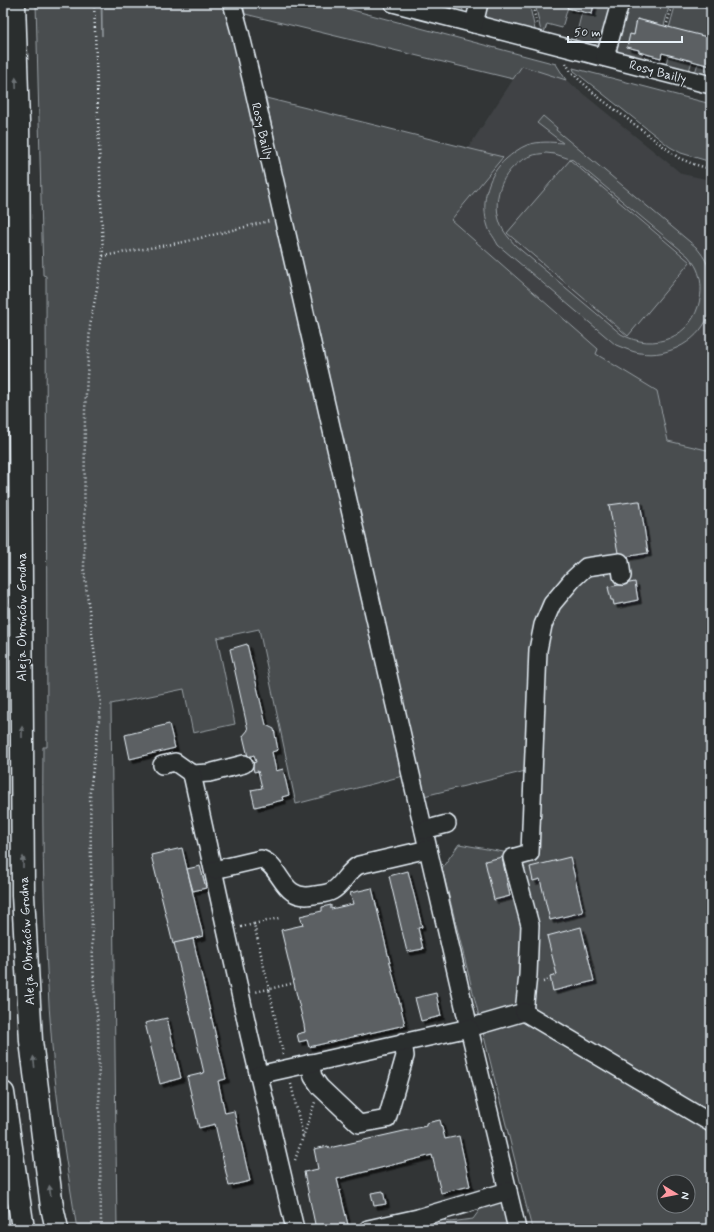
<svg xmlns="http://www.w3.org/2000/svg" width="714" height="1232" font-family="Mynerve,sans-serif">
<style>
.built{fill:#3f4244}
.green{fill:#494d4f;stroke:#989fa4;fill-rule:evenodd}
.building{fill:#5c6063;stroke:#e8f1f8;filter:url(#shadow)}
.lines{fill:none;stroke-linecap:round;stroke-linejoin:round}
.minor-casing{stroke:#e8f1f8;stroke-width:20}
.highway-casing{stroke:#e8f1f8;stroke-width:25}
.path{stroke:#e8f1f8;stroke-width:2.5;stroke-dasharray:1 3;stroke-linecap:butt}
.minor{stroke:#2a2d2e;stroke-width:17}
.highway{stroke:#2a2d2e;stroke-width:22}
.oneway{fill:#6c7275}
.labels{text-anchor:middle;stroke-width:3;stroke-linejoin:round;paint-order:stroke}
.street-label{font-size:13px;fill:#e8f1f8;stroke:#2a2d2e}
</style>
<defs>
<filter id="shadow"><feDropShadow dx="3.5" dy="3.5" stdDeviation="0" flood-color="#0009"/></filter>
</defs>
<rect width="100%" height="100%" fill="#323536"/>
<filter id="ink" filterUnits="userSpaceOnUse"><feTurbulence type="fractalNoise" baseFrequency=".025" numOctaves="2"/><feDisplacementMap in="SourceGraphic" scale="8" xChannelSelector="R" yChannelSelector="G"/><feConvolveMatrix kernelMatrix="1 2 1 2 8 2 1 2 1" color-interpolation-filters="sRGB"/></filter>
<g filter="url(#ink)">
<path class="built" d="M 522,66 L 566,80 L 682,174 L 711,180 L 711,451 L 668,441 L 657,391 L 595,354 L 597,349 L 451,220 L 502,158 L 468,148 Z"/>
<g class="green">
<path d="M 36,3 L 101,3 L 102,36 L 102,3 L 230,3 L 282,175 L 266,98 L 503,157 L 451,220 L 598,349 L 596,354 L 657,391 L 668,441 L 711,451 L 711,1229 L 532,1229 L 442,868 L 459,844 L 509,853 L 537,844 L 538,768 L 424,796 L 418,772 L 296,804 L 259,629 L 217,638 L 235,724 L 193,733 L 184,689 L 111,704 L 117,1229 L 77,1229 C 67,1168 57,1108 52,1046 C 44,947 42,847 43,747 L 47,747 L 46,276 L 43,275 ZM 664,1182 L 688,1182 L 688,1206 L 664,1206 Z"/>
<path d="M 243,3 L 326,3 L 556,64 L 566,80 L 522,66 L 513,79 L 245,14 Z"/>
<path d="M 415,3 L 459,3 L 463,10 L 463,13 Z"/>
<path d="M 487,3 L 529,3 L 536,34 L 489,22 L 484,15 Z"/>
<path d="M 535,3 L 569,3 L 562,28 L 547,24 L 544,33 L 541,32 Z"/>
<path d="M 594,3 L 612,4 L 603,40 C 591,48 587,48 574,44 L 582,12 L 592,14 Z"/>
<path d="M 629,3 L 670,3 L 664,26 L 637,19 L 634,35 L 630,35 L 627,47 L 639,50 L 639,52 L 661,58 L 659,66 L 620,54 L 616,48 Z"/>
<path d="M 676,3 L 691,3 L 711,8 L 711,38 L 669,28 Z"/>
<path d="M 668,55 L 692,61 L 689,71 L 666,65 Z"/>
<path d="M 698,63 L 711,66 L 711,80 L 695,73 Z"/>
<path d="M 573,68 L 711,104 L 711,162 L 681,153 L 670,147 L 574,71 Z"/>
<path d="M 543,116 L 557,128 L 556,130 L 696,247 C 710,264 711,271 711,292 C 711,298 712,305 710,311 C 702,340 669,358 640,353 C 632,352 624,348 616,345 L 498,245 C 496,241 493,236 490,232 C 479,207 486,176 506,159 C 512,154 519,148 527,145 C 539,141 551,142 563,143 L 537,123 ZM 546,153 L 555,154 L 573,160 L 688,256 C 691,260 695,264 697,269 C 701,278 702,289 700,299 C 693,337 654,353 621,334 L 516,246 C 510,239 503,232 500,223 C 491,197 504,165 531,156 C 535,154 541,154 546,153 Z"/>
<path d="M 570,160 L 690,262 L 628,336 L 507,233 Z"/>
<path d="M 498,1201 L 502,1202 L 511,1229 L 391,1229 L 438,1218 L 450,1222 L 473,1219 L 484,1204 Z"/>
</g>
<g class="building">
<path d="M 569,3 L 594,3 L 592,14 L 567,8 Z"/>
<path d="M 637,19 L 711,38 L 711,66 L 662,53 L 661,58 L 639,52 L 639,50 L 627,47 L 630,34 L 634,35 Z"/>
<path d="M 638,501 L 640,501 L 648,553 L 619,558 L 609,505 Z"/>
<path d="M 635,582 L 638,600 L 614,605 L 613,600 L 611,600 L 608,587 Z"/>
<path d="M 247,644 L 266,725 L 274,729 L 278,750 L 272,752 L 276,771 L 283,769 L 289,795 L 282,797 L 283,800 L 255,807 L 251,790 L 262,788 L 258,771 L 254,772 L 252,763 L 256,762 L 254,755 L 248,757 L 243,736 L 248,730 L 230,649 Z"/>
<path d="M 169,724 L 175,748 L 130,759 L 125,735 Z"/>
<path d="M 182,848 L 203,936 L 173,944 L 151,855 Z"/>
<path d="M 502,857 L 510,896 L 494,900 L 485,861 Z"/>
<path d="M 570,857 L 583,912 L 550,920 L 540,879 L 533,881 L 530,867 Z"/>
<path d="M 200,866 L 206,888 L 193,891 L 187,869 Z"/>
<path d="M 408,871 L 422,927 L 418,928 L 423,949 L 407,952 L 389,876 Z"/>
<path d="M 372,888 L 405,1025 L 309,1047 L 307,1040 L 299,1042 L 297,1034 L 305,1032 L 304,1025 L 281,930 L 303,925 L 300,916 L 322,911 L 322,907 L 331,905 L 331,909 L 353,904 L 350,893 Z"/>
<path d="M 581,927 L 594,981 L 553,991 L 550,977 L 557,975 L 547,936 Z"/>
<path d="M 193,939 L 226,1079 L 218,1081 L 225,1113 L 234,1111 L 250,1181 L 229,1186 L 215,1124 L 199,1128 L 187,1077 L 204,1073 L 174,943 Z"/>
<path d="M 436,993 L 441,1016 L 421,1021 L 415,998 Z"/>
<path d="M 167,1018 L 181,1078 L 160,1084 L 145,1023 Z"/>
<path d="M 440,1120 L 445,1139 L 459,1136 L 470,1186 L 441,1193 L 432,1155 L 337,1179 L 349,1229 L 316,1229 L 304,1172 L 318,1169 L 314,1149 L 328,1146 L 329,1148 L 426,1126 L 426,1123 Z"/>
<path d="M 383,1191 L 386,1204 L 374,1206 L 371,1193 Z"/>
</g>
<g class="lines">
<defs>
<g id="minor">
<path d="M 232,3 L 240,32 L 252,82 L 428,849"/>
<path d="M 393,3 L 711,85"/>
<path d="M 474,24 L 479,3"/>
<path d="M 605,57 L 620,3"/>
<path d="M 162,765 L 175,762 L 192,774 L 209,773 L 244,764"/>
<path d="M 192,774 L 249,1034 L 295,1229"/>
<path d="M 424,830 L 447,824"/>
<path d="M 214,870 L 261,859 C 283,867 281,902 314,895 C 320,894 327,894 332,891 C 343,885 347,871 359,865 L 428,849 L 469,1028 L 524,1012 L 528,975 L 530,925 L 512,858 L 530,853 L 538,650 L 543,625 L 552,604 L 573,579 L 586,567 L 620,562 L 622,576"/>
<path d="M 524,1012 L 711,1123"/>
<path d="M 310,1063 L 313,1077 L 320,1087 L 359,1124 L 387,1119 L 405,1056 L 403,1042"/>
<path d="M 258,1075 L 469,1028 L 517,1229"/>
<path d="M 368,1229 L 418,1218 L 508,1191"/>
</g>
<g id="highway">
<path d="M 14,3 L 18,122 L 23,895 L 31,1041 L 52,1207 L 57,1229"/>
<path d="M 3,1093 L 23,1229"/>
</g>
</defs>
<use href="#minor" class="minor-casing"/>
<use href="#highway" class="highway-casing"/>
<g class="path">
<path d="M 94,3 L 103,256 L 90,326 L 85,410 L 84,570 L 101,704 L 90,792 L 92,933 L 94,987 L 98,1023 L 101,1222"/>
<path d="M 532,3 L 537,24"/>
<path d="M 702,3 L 711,5"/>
<path d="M 666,27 L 673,3"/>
<path d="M 566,63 L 571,72 L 597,96 L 679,158 L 693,164 L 711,169"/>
<path d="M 103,256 L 184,242 L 269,221"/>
<path d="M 254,924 L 279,918"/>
<path d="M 241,927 L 254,924 L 269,989 L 255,992"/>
<path d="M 543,982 L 551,980"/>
<path d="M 283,1054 L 269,989 L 294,983"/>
<path d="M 291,1084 L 303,1136"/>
<path d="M 295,1160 L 315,1102"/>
</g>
<use href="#minor" class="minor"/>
<use href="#highway" class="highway"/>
</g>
<defs><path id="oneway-solid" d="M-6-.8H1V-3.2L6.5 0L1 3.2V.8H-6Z"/></defs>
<g class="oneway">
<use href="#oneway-solid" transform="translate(16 83) rotate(-92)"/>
<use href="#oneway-solid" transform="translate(22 732) rotate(-90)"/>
<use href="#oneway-solid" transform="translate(23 862) rotate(-90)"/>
<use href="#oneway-solid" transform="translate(34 1062) rotate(-97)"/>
<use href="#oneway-solid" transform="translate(50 1191) rotate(-97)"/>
</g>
</g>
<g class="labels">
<g class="street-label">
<text transform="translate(658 71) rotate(15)" y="5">Rosy Bailly</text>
<text transform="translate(263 131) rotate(77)" y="5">Rosy Bailly</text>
<text transform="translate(21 617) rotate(-90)" y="5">Aleja Obrońców Grodna</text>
<text transform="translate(26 941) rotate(-93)" y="5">Aleja Obrońców Grodna</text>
</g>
</g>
<rect width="714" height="1232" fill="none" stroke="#2a2d2e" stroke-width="16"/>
<rect x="8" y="8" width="698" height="1216" fill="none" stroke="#e8f1f8" stroke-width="1.5" filter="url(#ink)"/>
<g transform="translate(676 1194) rotate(100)"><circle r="19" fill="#2a2d2e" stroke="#767b7f"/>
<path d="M0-3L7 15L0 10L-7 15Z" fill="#ff9aa2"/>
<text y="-6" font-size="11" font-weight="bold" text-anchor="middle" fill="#e8f1f8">N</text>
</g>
<path d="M568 36v6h114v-6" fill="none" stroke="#e8f1f8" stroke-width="2"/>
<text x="574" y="36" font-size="12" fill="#e8f1f8" stroke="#2a2d2e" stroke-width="3" paint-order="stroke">50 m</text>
</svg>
